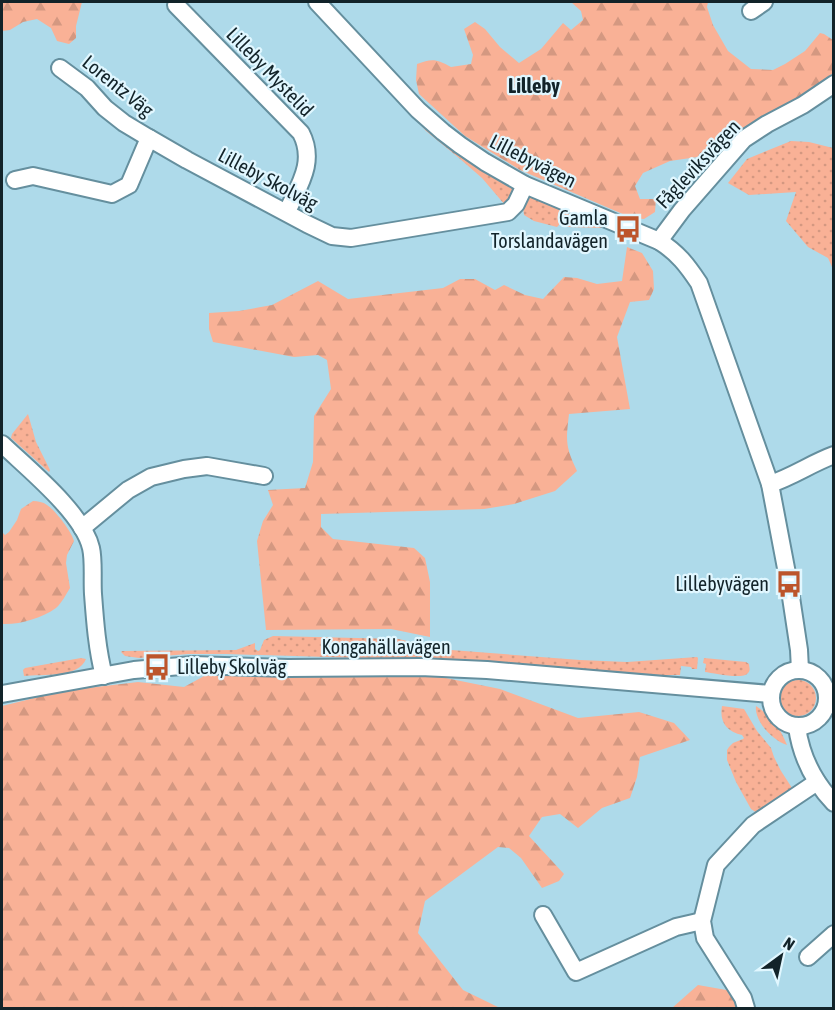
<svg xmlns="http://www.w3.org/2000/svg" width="835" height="1010" font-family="'Asap Condensed',sans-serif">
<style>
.grass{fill:url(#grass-dots)}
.forest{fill:url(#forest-firs)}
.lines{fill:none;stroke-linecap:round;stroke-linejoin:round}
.minor-casing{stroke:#658f9e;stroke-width:20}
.minor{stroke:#fff;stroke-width:16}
.labels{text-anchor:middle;stroke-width:4.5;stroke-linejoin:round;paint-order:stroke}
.street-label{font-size:20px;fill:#122329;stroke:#e1f7ff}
.poi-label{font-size:20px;fill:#122329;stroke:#e1f7ff;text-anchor:end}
.neighbourhood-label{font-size:21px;font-weight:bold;fill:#122329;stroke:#e1f7ff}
</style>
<defs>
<pattern id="grass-dots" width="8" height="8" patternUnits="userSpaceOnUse" patternTransform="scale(1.5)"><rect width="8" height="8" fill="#f9b196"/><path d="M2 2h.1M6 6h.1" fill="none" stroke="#d49881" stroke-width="1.8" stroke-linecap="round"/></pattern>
<pattern id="forest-firs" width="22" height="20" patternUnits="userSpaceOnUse" patternTransform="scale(1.5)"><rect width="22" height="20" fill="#f9b196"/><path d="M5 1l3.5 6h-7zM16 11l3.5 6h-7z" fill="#d49881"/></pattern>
</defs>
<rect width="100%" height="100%" fill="#aedaea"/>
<g class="grass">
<path d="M 385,84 L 512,187 L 512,197 L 505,205 L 482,178 L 459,158 L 426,131 Z"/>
<path d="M 791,141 L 809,142 L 833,148 L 833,269 L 828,258 L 808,247 L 786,221 L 796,192 L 749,195 L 728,183 L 747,159 Z"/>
<path d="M 536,196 L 603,226 L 603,228 L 567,227 L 565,225 L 564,220 L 560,220 L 559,225 L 557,227 L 534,221 L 524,215 L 523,207 L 529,198 Z"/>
<path d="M 28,414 L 36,442 L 50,470 L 49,472 L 11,438 L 12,434 Z"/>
<path d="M 273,636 L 399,639 L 438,649 L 580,660 L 627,662 L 697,657 L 698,658 L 697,669 L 692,669 L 691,667 L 681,666 L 680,675 L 651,675 L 458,661 L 226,654 L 188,654 L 139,658 L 125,656 L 121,652 L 122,651 L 236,650 L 255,643 L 255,649 L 258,651 L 260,650 L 264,640 Z"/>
<path d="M 81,658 L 86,659 C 79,678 42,674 24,676 L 23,670 L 25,668 Z"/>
<path d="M 704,658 L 746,662 L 749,664 C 749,667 751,670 748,673 C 743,680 713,673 705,672 L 706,664 L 703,663 Z"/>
<circle cx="798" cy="698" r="18"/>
<path d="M 722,706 L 744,709 L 757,731 L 771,748 L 774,757 L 781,771 L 794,791 L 757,813 L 751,809 L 736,782 L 727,760 L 727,750 L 729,747 L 733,743 L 743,739 L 744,738 L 742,735 C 727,732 719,722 722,706 Z"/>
<path d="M 756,706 C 773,718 779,726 787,745 C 773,741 754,721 756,706 Z"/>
</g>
<g class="forest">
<path d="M 2,2 L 82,2 L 76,26 L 76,38 L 69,44 L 57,41 L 51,28 L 37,19 L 23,22 L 10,30 L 2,31 Z"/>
<path d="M 571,2 L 708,2 L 707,7 L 713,25 L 728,51 L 751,69 L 773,70 L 785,64 L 805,51 L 820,33 L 824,34 L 833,40 L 833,73 L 809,93 L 740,130 L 730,144 L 718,154 L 670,161 L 643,173 L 635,186 L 640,199 L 656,199 L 655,212 L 644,219 L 632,218 L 520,170 L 465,136 L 419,94 L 416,80 L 417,64 C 432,58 437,59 451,67 L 471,64 L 473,55 L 464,29 L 475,22 L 485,29 L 500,47 L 519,63 L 541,49 L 563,23 L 571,30 L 583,20 L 581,11 Z"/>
<path d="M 627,247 L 642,253 L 653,271 L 654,289 L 649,300 L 630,302 L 617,337 L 630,409 L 569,414 C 566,441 565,446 577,471 L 555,491 L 514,504 L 484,509 L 321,514 L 321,527 L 333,539 L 414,548 L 425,558 L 430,582 L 430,637 L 391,629 L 266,630 L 257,541 L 263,521 L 273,505 L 268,490 L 305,488 L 313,462 L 314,416 L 331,389 L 327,360 L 318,355 L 294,357 L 213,342 L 209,329 L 209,313 L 239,311 L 272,305 L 318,281 L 348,299 L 443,288 L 460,279 L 475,279 L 495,290 L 504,285 L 525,295 L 543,299 L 564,277 L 577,278 L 597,284 L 622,281 Z"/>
<path d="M 33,501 C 38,501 43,502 47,505 C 55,510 72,532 74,541 L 67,555 L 66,563 L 70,588 C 66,594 62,603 56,608 C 42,618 19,625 2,624 L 2,532 L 5,535 L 9,532 L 17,520 L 21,509 Z"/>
<path d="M 294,669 L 431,675 L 500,689 L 578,718 L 639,712 L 674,723 L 690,740 L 640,757 L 637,777 L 630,798 L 602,808 L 578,828 L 560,814 L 542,817 L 529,836 L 564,874 L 559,881 L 542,888 L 521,858 L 509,848 L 498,847 L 425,901 L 418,933 L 463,990 L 500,1008 L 2,1008 L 2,706 L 63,691 L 138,682 L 184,687 L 206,675 L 255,677 Z"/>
<path d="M 698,985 L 732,991 L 740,1008 L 672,1008 Z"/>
</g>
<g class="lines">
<defs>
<g id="minor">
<path d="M 317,2 L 418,110 L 443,132 L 460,145 L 485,162 L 525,185 L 659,241 C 678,253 687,265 699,283 L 770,484 L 789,584 L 799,650 L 800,670"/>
<path d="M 176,5 L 301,133 C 316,162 299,185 287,212"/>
<path d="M 751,11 L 764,2"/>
<path d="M 60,68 L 87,88 L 105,108 L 124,123 L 149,138"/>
<path d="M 15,180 L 33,176 L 112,194 L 129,185 L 149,138 L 187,160 L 307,224 L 332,236 L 351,238 L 508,212 L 516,204 L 525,185"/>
<path d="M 659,241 L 682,210 L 744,139 L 767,124 L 803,105 L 834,84"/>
<path d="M 2,444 C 27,468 83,513 91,548 C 94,561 92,579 93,594 C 95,621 97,649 104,676"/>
<path d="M 770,484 C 792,477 812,463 834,455"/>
<path d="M 82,528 L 128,490 L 151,477 L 184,469 L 207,466 L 264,476"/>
<circle cx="799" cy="698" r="28"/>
<path d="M 2,694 L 134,670 L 193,665 L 288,668 L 420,667 L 487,670 L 771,694"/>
<path d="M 797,727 C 801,756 813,781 834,803"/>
<path d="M 543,915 L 576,972 L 676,927 L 702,921"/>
<path d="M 808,957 L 834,934"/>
<path d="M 746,1008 L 743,998 L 705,938 L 702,921 L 716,865 L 753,825 L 817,782"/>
</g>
</defs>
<use href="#minor" class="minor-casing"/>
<use href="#minor" class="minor"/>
</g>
<defs>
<symbol id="bus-bare" viewBox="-9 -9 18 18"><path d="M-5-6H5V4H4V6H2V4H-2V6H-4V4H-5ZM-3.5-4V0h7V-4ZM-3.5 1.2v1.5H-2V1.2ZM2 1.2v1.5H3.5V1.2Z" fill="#bc552b" stroke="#e1f7ff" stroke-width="2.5" paint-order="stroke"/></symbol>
</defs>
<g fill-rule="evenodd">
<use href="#bus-bare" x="609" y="210" width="38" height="38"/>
<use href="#bus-bare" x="770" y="565" width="38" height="38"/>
<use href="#bus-bare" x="138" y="648" width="38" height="38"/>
</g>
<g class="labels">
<g class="street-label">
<text transform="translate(270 72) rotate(46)" y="7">Lilleby Mystelid</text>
<text transform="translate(118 86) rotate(39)" y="7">Lorentz Väg</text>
<text transform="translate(533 161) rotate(27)" y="7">Lillebyvägen</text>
<text transform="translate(698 164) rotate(-47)" y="7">Fågleviksvägen</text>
<text transform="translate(268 179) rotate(28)" y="7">Lilleby Skolväg</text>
<text x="386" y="654">Kongahällavägen</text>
</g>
<g class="poi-label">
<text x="608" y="225">Gamla<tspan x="608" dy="23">Torslandavägen</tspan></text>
<text x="769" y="591">Lillebyvägen</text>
<text x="177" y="674" text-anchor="start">Lilleby Skolväg</text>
</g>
<g class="neighbourhood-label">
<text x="534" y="93">Lilleby</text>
</g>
</g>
<rect width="835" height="1010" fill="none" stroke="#122329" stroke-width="6"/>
<g transform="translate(781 956) rotate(33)" stroke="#e1f7ff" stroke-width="4.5" paint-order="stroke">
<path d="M0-4.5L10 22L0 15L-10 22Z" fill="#122329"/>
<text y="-9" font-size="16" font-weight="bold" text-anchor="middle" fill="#122329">N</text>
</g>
</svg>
